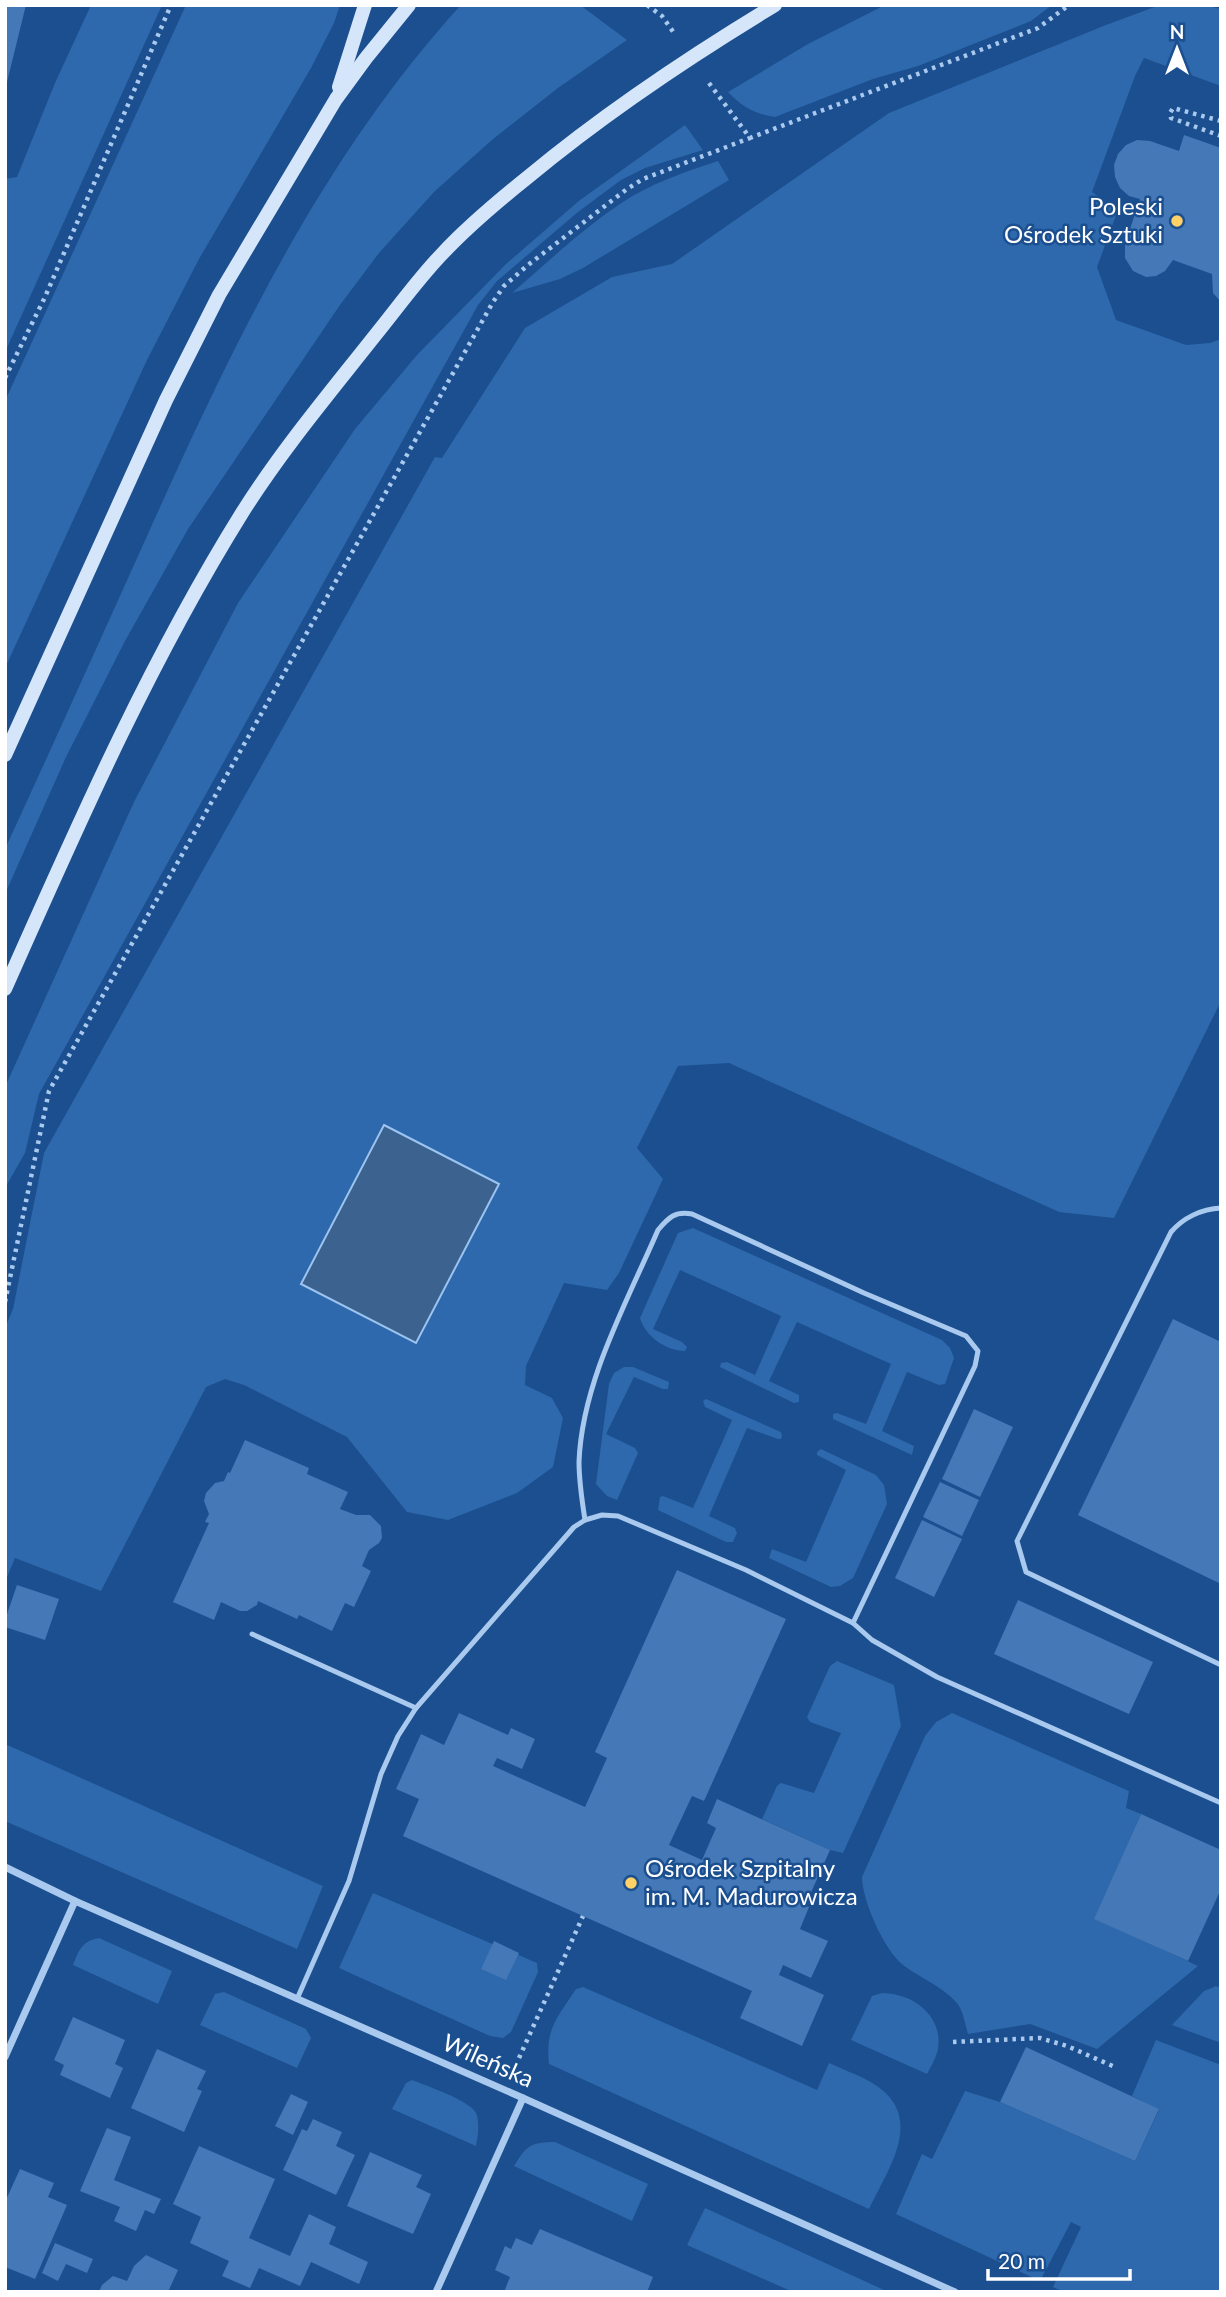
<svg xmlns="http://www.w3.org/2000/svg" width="1226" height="2297" font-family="Lato,sans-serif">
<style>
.green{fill:#2e69ad}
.water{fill:#3c6290;stroke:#9cc4f0;stroke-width:2}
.building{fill:#4478b7}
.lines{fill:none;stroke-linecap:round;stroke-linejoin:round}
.path{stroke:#a9c9ee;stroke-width:4.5;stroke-dasharray:3.5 5;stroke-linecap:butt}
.service{stroke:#a9c9ee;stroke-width:5}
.minor{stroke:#a9c9ee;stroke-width:7}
.secondary{stroke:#d6e6fa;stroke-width:14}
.poi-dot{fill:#ffd166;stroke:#1b4f8f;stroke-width:2.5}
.labels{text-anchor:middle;stroke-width:5;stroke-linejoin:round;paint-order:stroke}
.poi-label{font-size:24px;fill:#fff;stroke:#1b4f8f;text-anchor:end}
.street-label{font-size:24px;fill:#fff;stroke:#1b4f8f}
</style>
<rect width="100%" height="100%" fill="#1b4f8f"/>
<g class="green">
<path d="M 91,5 L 162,5 L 5,352 L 5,179 L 17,177 L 55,83 Z"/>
<path d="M 186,5 L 340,5 L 334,23 L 311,68 L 199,259 L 147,360 L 5,668 L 5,401 Z"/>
<path d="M 461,5 L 580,5 L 627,40 L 558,88 L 493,139 L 434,192 L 379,253 L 340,305 L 188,529 L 125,641 L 66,757 L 5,894 L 5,849 C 53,745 100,640 147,536 C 231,349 321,158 461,5 Z"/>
<path d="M 885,5 L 1052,5 L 1031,21 L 918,66 L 873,79 L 775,117 C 755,114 742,107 728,92 L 808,44 Z"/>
<path d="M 1160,5 L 1203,5 L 1221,9 L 1221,86 L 1144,58 L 1135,76 L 1092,192 L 1118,210 L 1097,267 L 1116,320 L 1186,345 L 1210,343 L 1221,339 L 1221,1001 L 1114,1218 L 1059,1212 L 729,1063 L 678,1066 L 637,1148 L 663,1179 L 619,1273 L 607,1290 L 564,1283 L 526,1366 L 525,1385 L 552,1398 L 563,1418 L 553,1467 L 517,1493 L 448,1520 L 407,1512 L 347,1437 L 244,1385 L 225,1379 L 206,1387 L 101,1591 L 15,1558 L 5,1582 L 5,1328 L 13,1309 L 44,1153 L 435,457 L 442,458 L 525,328 L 612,277 L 672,264 L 889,113 L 1106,25 Z"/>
<path d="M 685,125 L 703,150 L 645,168 L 621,180 L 578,212 L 497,281 L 478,305 L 39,1094 L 25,1153 L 5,1188 L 5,1087 L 134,802 L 238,603 L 355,429 L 417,355 L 506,264 L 580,200 Z"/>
<path d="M 718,161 L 729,180 L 583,268 L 560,279 L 512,293 C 547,263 581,230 620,204 C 649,184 684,172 718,161 Z"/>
<path d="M 693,1228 L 942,1340 L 950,1348 L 954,1358 L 945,1384 L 939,1385 L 907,1372 L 882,1431 L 914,1446 L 912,1455 L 833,1419 L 833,1414 L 837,1413 L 866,1424 L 891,1364 L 797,1322 L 769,1381 L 799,1395 L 799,1402 L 794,1403 L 720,1367 L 721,1363 L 727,1362 L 755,1375 L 781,1316 L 680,1270 L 653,1329 L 682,1342 L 687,1347 L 685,1351 C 666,1351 645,1336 640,1318 L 678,1233 Z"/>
<path d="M 624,1367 L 633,1367 L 669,1382 L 668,1389 L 663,1389 L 634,1377 L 606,1434 L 635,1448 L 638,1453 L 617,1500 L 607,1496 L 596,1484 L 609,1384 L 614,1373 Z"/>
<path d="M 706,1399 L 781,1432 L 782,1436 L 781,1439 L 778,1439 L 747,1428 L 709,1516 L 735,1528 L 737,1533 L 733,1542 L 726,1542 L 658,1510 L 660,1497 L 663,1496 L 693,1508 L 732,1420 L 705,1407 L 703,1401 Z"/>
<path d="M 821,1449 L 876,1475 L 884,1485 L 887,1504 L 853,1578 L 840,1586 L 831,1587 L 769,1558 L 772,1549 L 806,1562 L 846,1470 L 817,1455 L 817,1452 Z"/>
<path d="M 837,1661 L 894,1685 L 901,1726 L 843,1853 L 830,1850 L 762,1819 L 777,1786 L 781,1783 L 814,1793 L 841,1733 L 810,1722 L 807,1717 L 830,1666 Z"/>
<path d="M 952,1713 L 1129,1791 L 1126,1808 L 1141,1814 L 1095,1918 L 1198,1966 L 1097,2049 L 1030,2024 L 968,2034 C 965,2024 963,2010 957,2003 C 942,1986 920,1978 903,1965 C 884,1950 862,1900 862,1877 L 925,1736 L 936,1722 Z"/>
<path d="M 5,1744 L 323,1886 L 297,1949 L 5,1821 Z"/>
<path d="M 373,1893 L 537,1963 L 538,1972 L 511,2032 L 503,2038 L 490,2036 L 339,1968 Z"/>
<path d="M 99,1938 L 172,1971 L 158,2004 L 73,1965 C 79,1950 82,1941 99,1938 Z"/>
<path d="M 1216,1986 L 1221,1988 L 1221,2043 L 1172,2025 L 1204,1991 Z"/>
<path d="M 583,1987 L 817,2090 L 829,2063 C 842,2069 856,2074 869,2081 C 928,2114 890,2165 869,2209 L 549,2064 C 545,2028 558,2017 576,1989 Z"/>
<path d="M 224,1992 L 306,2029 L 311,2038 L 297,2068 L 200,2025 L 215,1994 Z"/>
<path d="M 882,1993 C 912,1993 943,2015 938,2048 C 937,2057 931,2066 927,2074 L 851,2040 L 872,1996 Z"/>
<path d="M 1156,2040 L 1221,2065 L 1221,2292 L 1064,2292 L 1053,2287 L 1081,2227 L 1071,2222 L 1040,2281 L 896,2214 L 922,2154 L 932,2159 L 965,2091 L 1000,2102 L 1135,2161 L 1159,2110 L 1132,2096 Z"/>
<path d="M 412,2080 C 427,2086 469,2100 476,2113 C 480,2122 478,2136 476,2146 L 392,2109 L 406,2083 Z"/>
<path d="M 555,2142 L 648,2184 L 632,2221 L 514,2166 C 526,2146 531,2142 555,2142 Z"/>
<path d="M 705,2208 L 884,2290 L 883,2292 L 793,2292 L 687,2245 Z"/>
</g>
<path class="water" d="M 384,1125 L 499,1184 L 416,1343 L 301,1284 Z"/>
<g class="building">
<path d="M 5,5 L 26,5 L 6,86 L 5,86 Z"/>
<path d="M 1184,135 L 1221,148 L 1221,302 L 1213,293 L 1212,274 L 1173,260 L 1165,271 L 1156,276 L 1146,277 L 1133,271 L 1125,258 L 1125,244 L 1140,199 L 1129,196 L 1120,188 L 1115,177 L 1114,165 L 1118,154 L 1126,145 L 1137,140 L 1150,141 L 1179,151 Z"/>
<path d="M 1173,1319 L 1221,1342 L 1221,1584 L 1078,1515 Z"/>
<path d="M 974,1409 L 1013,1427 L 980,1497 L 942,1479 Z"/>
<path d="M 245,1440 L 309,1468 L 307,1474 L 348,1492 L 340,1509 L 356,1515 L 370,1515 L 381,1526 L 382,1538 L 379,1543 L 369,1550 L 362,1566 L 371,1571 L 354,1607 L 345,1603 L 332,1631 L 299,1615 L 297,1619 L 258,1601 L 257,1605 L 247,1611 L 240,1611 L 221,1602 L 214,1620 L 173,1602 L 209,1523 L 205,1522 L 209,1514 L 204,1501 L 206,1493 L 215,1483 L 224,1481 L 228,1472 L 230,1473 Z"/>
<path d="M 940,1482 L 979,1500 L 962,1536 L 923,1517 Z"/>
<path d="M 922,1520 L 962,1539 L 934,1597 L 895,1578 Z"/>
<path d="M 677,1570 L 786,1619 L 704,1801 L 692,1796 L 669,1845 L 702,1860 L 716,1828 L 707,1823 L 717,1799 L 830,1850 L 805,1906 L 809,1907 L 800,1929 L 828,1941 L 811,1978 L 783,1965 L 779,1975 L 824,1995 L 802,2046 L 740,2018 L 752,1991 L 403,1836 L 419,1799 L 396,1789 L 421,1734 L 444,1745 L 459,1713 L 508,1735 L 511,1728 L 535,1739 L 522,1769 L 497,1758 L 493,1766 L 585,1807 L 607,1758 L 595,1752 Z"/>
<path d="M 17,1585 L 59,1599 L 45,1640 L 5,1627 L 5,1620 Z"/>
<path d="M 1018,1600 L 1153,1662 L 1129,1714 L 994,1654 Z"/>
<path d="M 1141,1814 L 1221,1850 L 1221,1889 L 1188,1961 L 1094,1919 Z"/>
<path d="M 494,1941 L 519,1953 L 506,1980 L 481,1969 Z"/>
<path d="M 73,2017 L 125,2040 L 115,2064 L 123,2068 L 110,2098 L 60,2075 L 64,2065 L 54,2060 Z"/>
<path d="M 1026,2047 L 1159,2109 L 1135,2161 L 1000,2102 Z"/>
<path d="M 157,2049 L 206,2071 L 197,2089 L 202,2091 L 184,2132 L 131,2108 Z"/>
<path d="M 291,2094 L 308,2102 L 293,2135 L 275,2126 Z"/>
<path d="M 313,2119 L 342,2132 L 336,2146 L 355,2155 L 336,2195 L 283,2170 L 302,2129 L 307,2131 Z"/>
<path d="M 107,2128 L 131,2137 L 114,2180 L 161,2199 L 154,2214 L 145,2210 L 136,2231 L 114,2221 L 120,2207 L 80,2191 Z"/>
<path d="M 199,2146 L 275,2179 L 249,2238 L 290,2256 L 309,2214 L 336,2227 L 329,2244 L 368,2262 L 359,2284 L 311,2262 L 300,2286 L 259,2268 L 250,2288 L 222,2276 L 229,2261 L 190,2243 L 201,2217 L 173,2204 Z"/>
<path d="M 370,2152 L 422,2175 L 416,2187 L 431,2194 L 413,2234 L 347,2206 Z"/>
<path d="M 20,2169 L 54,2183 L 48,2197 L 67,2205 L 35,2279 L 5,2267 L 5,2202 Z"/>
<path d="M 540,2229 L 653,2277 L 647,2292 L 504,2292 L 510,2277 L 495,2270 L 505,2246 L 511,2249 L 516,2238 L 532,2245 Z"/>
<path d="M 55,2243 L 93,2259 L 87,2273 L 66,2264 L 58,2281 L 42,2273 Z"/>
<path d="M 146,2255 L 178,2270 L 168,2292 L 99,2292 L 102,2285 L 113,2276 L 127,2281 L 134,2266 Z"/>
</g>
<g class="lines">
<g class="path">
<path d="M 647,5 L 662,16 L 674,33"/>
<path d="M 709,83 L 750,138 L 1038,28 L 1069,5"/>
<path d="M 1221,121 L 1173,108 L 1170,113 L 1171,118 L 1221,136"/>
<path d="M 5,378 L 45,297 L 171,5"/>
<path d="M 5,1302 L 49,1091 L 493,302 L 504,286 L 528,265 L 627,189 L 643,179 L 750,138"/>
<path d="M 953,2042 L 1040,2038 L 1067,2046 L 1115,2067"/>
<path d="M 519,2058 L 583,1916"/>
</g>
<g class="service">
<path d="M 1221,1208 C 1201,1209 1183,1218 1171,1232 L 1017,1541 L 1026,1572 L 1221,1665"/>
<path d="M 585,1520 L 602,1515 L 618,1516 L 746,1570 L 853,1623"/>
<path d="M 252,1634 L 416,1708"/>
<path d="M 297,1999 L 349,1881 L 381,1774 L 398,1736 L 416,1708 L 574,1527 L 585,1520 C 582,1501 579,1482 579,1462 C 582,1382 627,1302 658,1230 C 669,1217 675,1211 692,1214 L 864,1293 L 966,1336 L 978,1351 L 975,1366 L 853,1623 L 872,1640 L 937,1677 L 1221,1803"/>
</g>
<g class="minor">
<path d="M 5,1867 L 75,1901 L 523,2098 L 955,2292"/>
<path d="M 5,2057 L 75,1901"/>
<path d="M 436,2292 L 523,2098"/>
</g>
<g class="secondary">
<path d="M 339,87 L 365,5"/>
<path d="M 5,755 L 166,400 L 219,295 L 336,99 L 366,58 L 409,5"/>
<path d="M 5,989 C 77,827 148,664 242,513 C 281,451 328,395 373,338 C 396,310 417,280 442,254 C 468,226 498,201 528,177 C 606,112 689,57 775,5"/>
</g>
</g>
<g class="poi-dot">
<circle cx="1177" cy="221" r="7"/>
<circle cx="631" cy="1883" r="7"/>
</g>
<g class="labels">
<g class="poi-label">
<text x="1163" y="215">Poleski<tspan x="1163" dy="28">Ośrodek Sztuki</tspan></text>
<text x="645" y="1877" text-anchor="start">Ośrodek Szpitalny<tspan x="645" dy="28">im. M. Madurowicza</tspan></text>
</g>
<g class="street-label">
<text transform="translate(488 2061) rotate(24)" y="8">Wileńska</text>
</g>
</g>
<rect width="1226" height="2297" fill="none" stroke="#ffffff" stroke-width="14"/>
<g transform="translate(1177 49)" stroke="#1b4f8f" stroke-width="5" paint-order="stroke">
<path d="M0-5L12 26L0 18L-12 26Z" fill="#ffffff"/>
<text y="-10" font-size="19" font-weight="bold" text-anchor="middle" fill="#ffffff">N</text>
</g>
<path d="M988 2269v10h142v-10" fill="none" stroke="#ffffff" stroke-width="3.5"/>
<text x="998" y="2269" font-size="21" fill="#ffffff" stroke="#1b4f8f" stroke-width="5" paint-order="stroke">20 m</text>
</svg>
